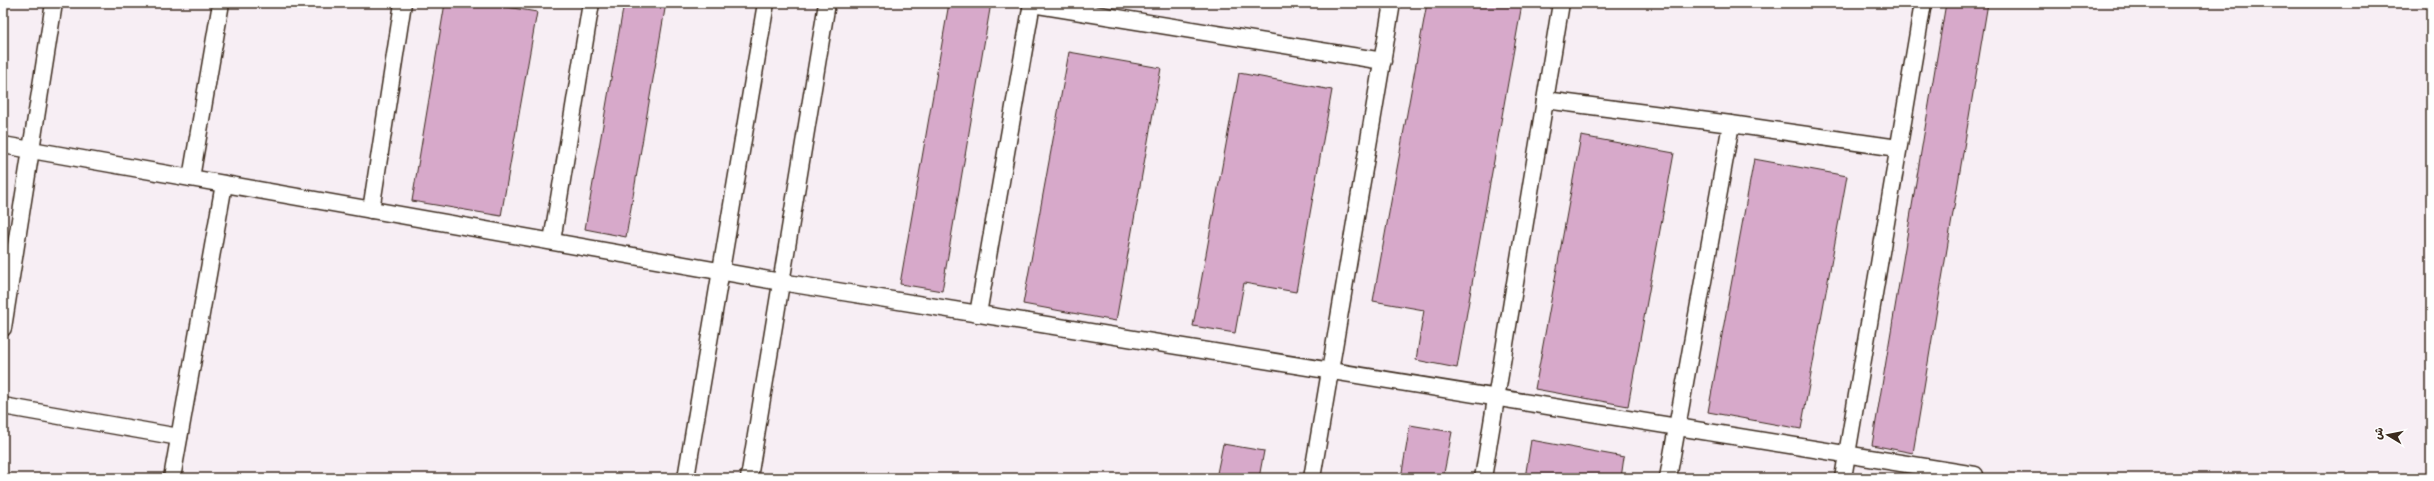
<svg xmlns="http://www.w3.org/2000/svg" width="2434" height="481" font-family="Dekko,'Playpen Sans Arabic',sans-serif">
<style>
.building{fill:#d7a9ca;stroke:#3b2a1e}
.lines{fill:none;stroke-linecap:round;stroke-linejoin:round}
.minor-casing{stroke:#3b2a1e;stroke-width:19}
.minor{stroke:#fff;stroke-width:16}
</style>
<rect width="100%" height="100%" fill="#f7eef4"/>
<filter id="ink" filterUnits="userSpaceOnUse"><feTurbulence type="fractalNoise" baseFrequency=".025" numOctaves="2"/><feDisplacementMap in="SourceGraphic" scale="8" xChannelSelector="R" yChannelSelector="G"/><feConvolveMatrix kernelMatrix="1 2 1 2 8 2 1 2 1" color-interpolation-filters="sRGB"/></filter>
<g filter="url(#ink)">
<g class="building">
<path d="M 445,3 L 482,3 L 537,12 L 501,216 L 412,201 Z"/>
<path d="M 624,3 L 666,3 L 626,237 L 585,229 Z"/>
<path d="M 949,3 L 991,3 L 942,291 L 900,284 Z"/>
<path d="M 1427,3 L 1522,4 L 1457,368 L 1416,360 L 1424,310 L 1373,301 Z"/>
<path d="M 1946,3 L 1988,3 L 1913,453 L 1872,445 Z"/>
<path d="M 1069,52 L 1161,68 L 1116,321 L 1023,304 Z"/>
<path d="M 1239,73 L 1332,90 L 1296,292 L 1244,283 L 1235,333 L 1193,326 Z"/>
<path d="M 1581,136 L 1674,153 L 1628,406 L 1535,389 Z"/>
<path d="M 1754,159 L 1847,176 L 1801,429 L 1708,412 Z"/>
<path d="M 1410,425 L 1452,432 L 1443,478 L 1401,478 Z"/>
<path d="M 1531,440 L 1624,457 L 1621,478 L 1525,478 Z"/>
<path d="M 1223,444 L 1264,451 L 1259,478 L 1216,478 Z"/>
</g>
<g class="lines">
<defs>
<g id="minor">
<path d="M 1032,4 L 1383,61"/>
<path d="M 1545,100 L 1731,124 L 1668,478"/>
<path d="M 1731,124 L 1898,148"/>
<path d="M 3,145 L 781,282 L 1975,475"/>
<path d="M 191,178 L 221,3"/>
<path d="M 371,210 L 403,3"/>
<path d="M 552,241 L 591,3"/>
<path d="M 978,314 L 1032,3"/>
<path d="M 3,328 L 54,3"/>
<path d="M 3,406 L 179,437"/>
<path d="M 172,478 L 224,184"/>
<path d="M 686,478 L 766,3"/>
<path d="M 749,478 L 827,3"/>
<path d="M 1312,478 L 1392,3"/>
<path d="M 1483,478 L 1561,3"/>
<path d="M 1843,478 L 1923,3"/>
</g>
</defs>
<use href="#minor" class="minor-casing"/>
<use href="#minor" class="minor"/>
</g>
</g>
<rect width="2434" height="481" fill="none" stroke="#fff" stroke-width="16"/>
<rect x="8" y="8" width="2418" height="465" fill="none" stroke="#3b2a1e" stroke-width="1.5" filter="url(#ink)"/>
<g transform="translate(2388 435) rotate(280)" stroke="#ffffff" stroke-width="3" paint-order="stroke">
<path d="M0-3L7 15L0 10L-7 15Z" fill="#3b2a1e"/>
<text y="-6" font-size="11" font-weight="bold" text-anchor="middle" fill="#3b2a1e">ش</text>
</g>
</svg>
